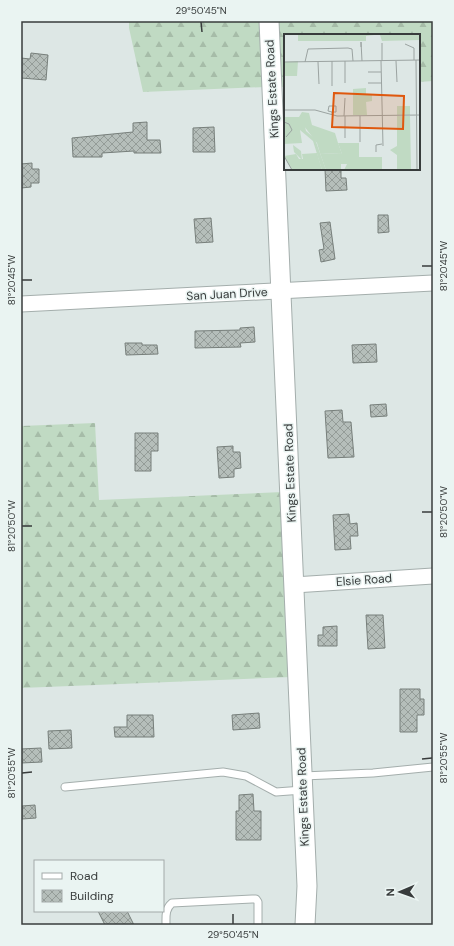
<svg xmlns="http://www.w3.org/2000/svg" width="454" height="946" font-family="'DM Sans',sans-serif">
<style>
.forest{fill:url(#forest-firs)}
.building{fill:url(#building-cross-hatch);stroke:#777f7b}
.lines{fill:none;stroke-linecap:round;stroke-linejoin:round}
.service-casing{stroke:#a4aeac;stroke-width:9}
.minor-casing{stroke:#a4aeac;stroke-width:17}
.tertiary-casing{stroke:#a4aeac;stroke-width:21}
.service{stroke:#fff;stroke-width:7}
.minor{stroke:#fff;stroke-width:15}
.tertiary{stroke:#fff;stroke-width:19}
.ticks{fill:none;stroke:#383c3c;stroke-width:1.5}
.labels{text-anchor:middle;stroke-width:3;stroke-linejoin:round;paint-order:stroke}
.street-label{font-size:12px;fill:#383c3c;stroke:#eaf4f2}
.inset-road{fill:none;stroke:#9ba3a1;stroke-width:1}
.view{fill:#df580e;fill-opacity:0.15;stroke:#df580e;stroke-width:2}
.inset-edge{fill:none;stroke:#383c3c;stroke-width:2}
.neatline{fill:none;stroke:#383c3c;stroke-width:1.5}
.ticks-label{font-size:10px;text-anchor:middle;fill:#383c3c}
</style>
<defs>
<pattern id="forest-firs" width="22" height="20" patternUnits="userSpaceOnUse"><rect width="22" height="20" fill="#c0dac3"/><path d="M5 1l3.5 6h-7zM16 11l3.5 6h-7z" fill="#a6bca8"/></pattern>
<pattern id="building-cross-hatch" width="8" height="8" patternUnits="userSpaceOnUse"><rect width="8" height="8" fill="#b5beba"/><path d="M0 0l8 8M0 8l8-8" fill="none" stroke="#949c98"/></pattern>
</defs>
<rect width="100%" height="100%" fill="#dde7e5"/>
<g class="forest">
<path d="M 129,21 L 262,21 L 265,87 L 143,92 L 129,28 Z"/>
<path d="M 276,21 L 433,21 L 433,81 L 419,82 L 419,35 L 285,35 L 285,87 L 279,87 Z"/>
<path d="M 95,423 L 99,500 L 283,492 L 291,677 L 21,688 L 21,426 Z"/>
</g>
<g class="building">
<path d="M 31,53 L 48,55 L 46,80 L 21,78 L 21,58 L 30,59 Z"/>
<path d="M 147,122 L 147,140 L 160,140 L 161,153 L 134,153 L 134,151 L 102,153 L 102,157 L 73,157 L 72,138 L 133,132 L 133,123 Z"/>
<path d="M 214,127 L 215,152 L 193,152 L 193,128 Z"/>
<path d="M 32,163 L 32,169 L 39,169 L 39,183 L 31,183 L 31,187 L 21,188 L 21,164 Z"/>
<path d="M 325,169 L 341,169 L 341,178 L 346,178 L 347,190 L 326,191 Z"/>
<path d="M 378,215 L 388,215 L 389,232 L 378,233 Z"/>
<path d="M 211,218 L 213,242 L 196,243 L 194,219 Z"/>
<path d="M 330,222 L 335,259 L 321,262 L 319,250 L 324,249 L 320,223 Z"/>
<path d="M 254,327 L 255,342 L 240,343 L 241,347 L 195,348 L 195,331 L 240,330 L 240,328 Z"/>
<path d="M 125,343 L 142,343 L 142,345 L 157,345 L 158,354 L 126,355 Z"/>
<path d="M 376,344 L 377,362 L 353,363 L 352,345 Z"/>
<path d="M 386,404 L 387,416 L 371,417 L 370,405 Z"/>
<path d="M 342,410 L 343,422 L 351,422 L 354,457 L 328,458 L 325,411 Z"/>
<path d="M 135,433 L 158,433 L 158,451 L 151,451 L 151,471 L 135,471 Z"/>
<path d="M 233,446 L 233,452 L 240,452 L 241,468 L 234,469 L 234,477 L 219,478 L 217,447 Z"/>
<path d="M 349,514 L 350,524 L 357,523 L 358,536 L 350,536 L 351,549 L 335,550 L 333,515 Z"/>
<path d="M 366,615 L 383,615 L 385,648 L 368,649 Z"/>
<path d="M 337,626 L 337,646 L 318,646 L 318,635 L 323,635 L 323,627 Z"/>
<path d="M 400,689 L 420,689 L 420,699 L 424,699 L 424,715 L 417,715 L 417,732 L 400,732 Z"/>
<path d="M 259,713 L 260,728 L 233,730 L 232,715 Z"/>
<path d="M 127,715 L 153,715 L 154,737 L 115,737 L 114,727 L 127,727 Z"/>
<path d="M 71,730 L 72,748 L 49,749 L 48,731 Z"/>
<path d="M 41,748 L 42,762 L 21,763 L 21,749 Z"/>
<path d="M 253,794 L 254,811 L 261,811 L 261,840 L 236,840 L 236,811 L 239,811 L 239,795 Z"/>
<path d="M 35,805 L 36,818 L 22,819 L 22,806 Z"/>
<path d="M 98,911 L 127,911 L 134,925 L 105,925 Z"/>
</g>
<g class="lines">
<defs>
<g id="service">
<path d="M 303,776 L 373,773 L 433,767"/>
<path d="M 65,787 L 223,772 L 246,776 L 276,792 L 303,790"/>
<path d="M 166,925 C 166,916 165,909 172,903 L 252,899 L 256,899 L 258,902 L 258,925"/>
</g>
<g id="minor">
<path d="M 21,304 L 433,283"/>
<path d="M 294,585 L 433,576"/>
</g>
<path id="tertiary" d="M 269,21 L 307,886 L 305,925"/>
</defs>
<use href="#service" class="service-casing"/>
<use href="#minor" class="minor-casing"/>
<use href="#tertiary" class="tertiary-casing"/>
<use href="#service" class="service"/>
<use href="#minor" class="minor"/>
<use href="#tertiary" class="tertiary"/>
</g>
<path class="ticks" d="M 201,22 L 202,32M 422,266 L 432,266M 22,280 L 32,280M 422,512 L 432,512M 22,526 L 32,526M 422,759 L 432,758M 22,773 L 32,772M 233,914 L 233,924"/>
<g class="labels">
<g class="street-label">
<text transform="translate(272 89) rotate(-93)" y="4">Kings Estate Road</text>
<text transform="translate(227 294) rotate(-3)" y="4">San Juan Drive</text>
<text transform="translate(290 473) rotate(-92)" y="4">Kings Estate Road</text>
<text transform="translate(364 580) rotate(-4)" y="4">Elsie Road</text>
<text transform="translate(303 797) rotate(-92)" y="4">Kings Estate Road</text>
</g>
</g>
<g transform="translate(284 34)">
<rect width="136" height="136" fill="#dde7e5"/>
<path d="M 41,0 L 98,0 L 82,2 L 82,7 L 35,7 L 35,1 ZM 33,109 L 54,109 L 58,120 L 36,119 Z" fill="#c0dac3"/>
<path d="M 14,0 L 41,0 L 35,1 L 35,7 L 14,7 ZM 136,0 L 136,6 L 98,7 L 96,1 ZM 14,27 L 13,42 L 0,42 L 0,28 ZM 82,54 L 82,61 L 88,61 L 88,67 L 82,68 L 83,81 L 69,81 L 69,55 ZM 113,72 L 126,72 L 126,81 L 113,81 ZM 18,78 L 25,79 L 28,91 L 51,99 L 54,109 L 75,109 L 75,123 L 98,123 L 98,136 L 60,136 L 63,130 L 57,130 L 57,136 L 42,136 L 36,119 L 58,120 L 54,109 L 33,109 L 20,92 L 16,96 L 18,109 L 0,110 L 0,83 L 15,83 ZM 113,82 L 126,82 L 127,135 L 133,136 L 113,136 L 113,121 L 106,116 L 113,112 ZM 33,119 L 38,136 L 8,136 L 0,122 L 12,120 L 15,125 L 19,125 L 18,120 Z" fill="#c0dac3"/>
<path d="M 15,85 L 20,88 L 22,97 L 31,105 L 42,136 L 38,136 L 29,107 L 16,96 L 13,88 ZM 9,111 L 17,117 L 18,126 L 10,118 Z" fill="#c0dac3"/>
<path class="inset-road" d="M 29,0 L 94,0M 121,10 L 130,14 L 130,26M 77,13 L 77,8 L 78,27M 132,26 L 133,136M 48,27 L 48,52M 97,27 L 99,112M 98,27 L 98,9M 112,27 L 113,48M 0,28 L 136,26M 21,28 L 24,15 L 64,14 L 68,15 L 69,27M 34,28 L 35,50M 84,38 L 97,38M 61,49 L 61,27M 84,49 L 97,49M 0,76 L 31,76 L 53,82 L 136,81M 48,81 L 48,78 L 52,78 L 52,72 L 45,72 L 44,77 L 48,78M 60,82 L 61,64M 76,82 L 76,108M 0,88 L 5,90 L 8,96 L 2,103M 61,104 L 61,82M 92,118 L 92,111 L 98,110M 0,122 L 8,136"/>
<path class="view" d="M 50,59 L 120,62 L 119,95 L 48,93 Z"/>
<rect width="136" height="136" class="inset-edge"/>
</g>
<rect width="454" height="946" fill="none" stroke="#eaf4f2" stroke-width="44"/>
<rect x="34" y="860" width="130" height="52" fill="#eaf4f2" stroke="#a3aaa9"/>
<rect x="42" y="873" width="20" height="6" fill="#ffffff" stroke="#a3aaa9"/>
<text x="70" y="880" font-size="12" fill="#383c3c">Road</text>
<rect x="42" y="890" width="20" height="12" fill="url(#building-cross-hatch)" stroke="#a3aaa9"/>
<text x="70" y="900" font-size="12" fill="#383c3c">Building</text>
<g transform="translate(400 892) rotate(268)" stroke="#eaf4f2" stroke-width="3" paint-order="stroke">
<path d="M0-3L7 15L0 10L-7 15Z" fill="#383c3c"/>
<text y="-6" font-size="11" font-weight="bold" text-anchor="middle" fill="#383c3c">N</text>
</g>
<rect x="22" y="22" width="410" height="902" class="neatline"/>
<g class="ticks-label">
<text x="201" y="14">29°50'45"N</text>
<text transform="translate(443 266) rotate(-90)" y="4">81°20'45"W</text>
<text transform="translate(11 280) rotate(-90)" y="4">81°20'45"W</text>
<text transform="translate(443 512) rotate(-90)" y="4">81°20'50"W</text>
<text transform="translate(11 526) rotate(-90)" y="4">81°20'50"W</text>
<text transform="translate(443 758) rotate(-90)" y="4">81°20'55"W</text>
<text transform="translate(11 773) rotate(-90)" y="4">81°20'55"W</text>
<text x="233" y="938">29°50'45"N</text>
</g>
</svg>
